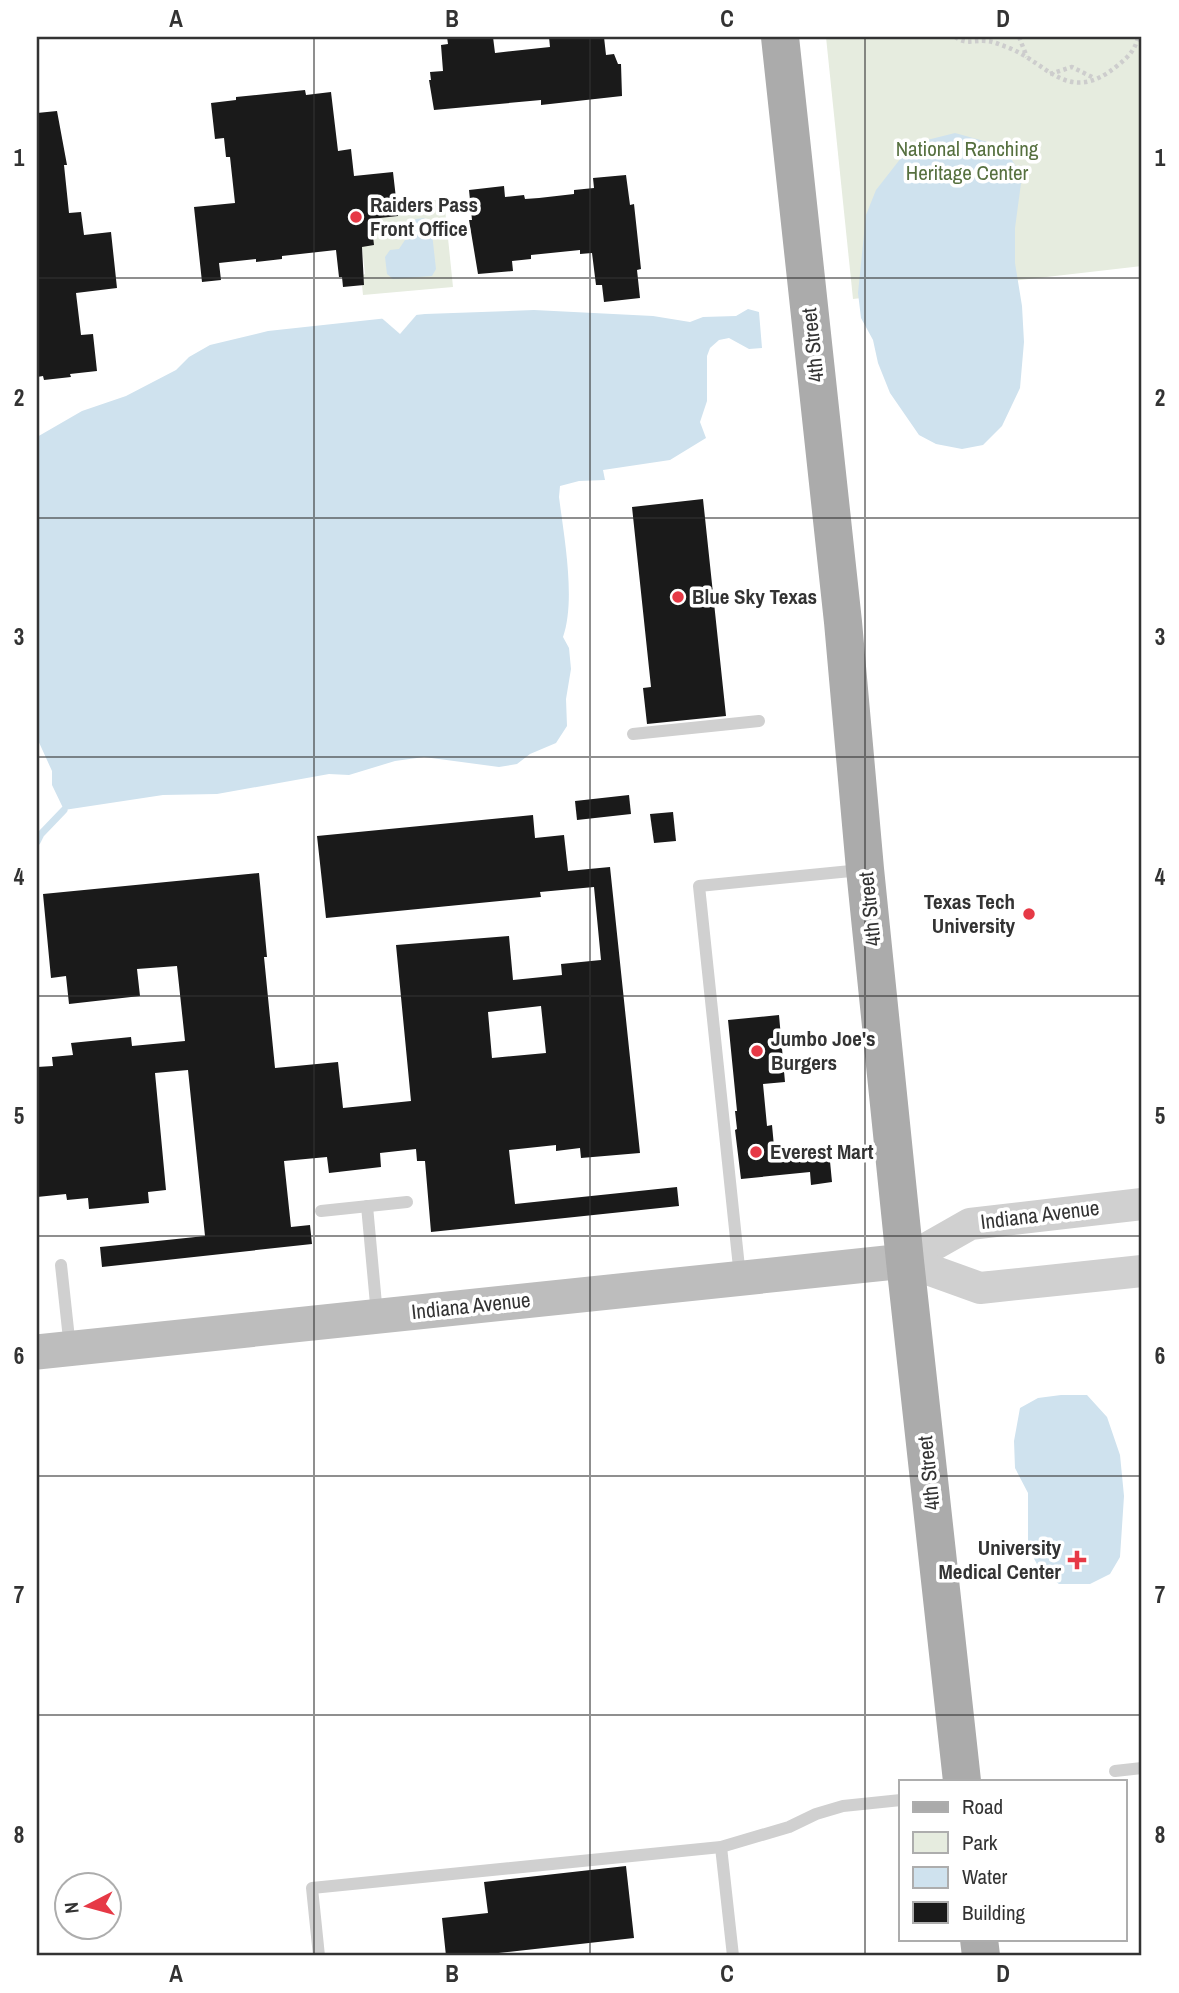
<svg xmlns="http://www.w3.org/2000/svg" width="1179" height="1993" font-family="'Archivo Narrow',sans-serif">
<style>
.green{fill:#e6ecdf}
.water{fill:#cfe2ee}
.pier{fill:#fff}
.lines{fill:none;stroke-linecap:round;stroke-linejoin:round}
.stream{stroke:#cfe2ee;stroke-width:7}
.building{fill:#1a1a1a;fill-rule:evenodd}
.path{stroke:#cdcdcd;stroke-width:4.5;stroke-dasharray:3.5 3.5;stroke-linecap:butt}
.service{stroke:#d0d0d0;stroke-width:12}
.tertiary{stroke:#d0d0d0;stroke-width:32}
.secondary{stroke:#bdbdbd;stroke-width:35}
.primary{stroke:#ababab;stroke-width:38}
.grid{fill:none;stroke:#333;stroke-width:2;stroke-opacity:0.55}
.poi-dot{fill:#e63946;stroke:#fff;stroke-width:2.5}
.labels{text-anchor:middle;stroke-width:7;stroke-linejoin:round;paint-order:stroke}
.park-label{font-size:21px;fill:#56703f;stroke:#fff}
.poi-label{font-size:21px;font-weight:bold;fill:#333;stroke:#fff;text-anchor:start}
.street-label{font-size:21px;fill:#333;stroke:#fff}
.neatline{fill:none;stroke:#333;stroke-width:2.5}
.grid-label{font-size:23px;text-anchor:middle;font-weight:bold;fill:#333}
</style>
<rect width="100%" height="100%" fill="#fff"/>
<g class="green">
<path d="M 826,37 L 1142,37 L 1142,266 L 853,299 Z"/>
<path d="M 444,199 L 453,287 L 363,295 L 362,285 L 364,285 L 363,275 L 365,274 L 362,247 L 371,219 L 396,205 Z"/>
</g>
<g class="water">
<path d="M 955,133 L 991,143 L 1010,157 L 1022,176 L 1015,228 L 1015,263 L 1022,306 L 1024,342 L 1020,388 L 1002,426 L 983,445 L 962,449 L 936,444 L 919,435 L 890,393 L 878,363 L 873,340 L 861,318 L 858,293 L 866,215 L 876,190 L 901,158 L 927,140 Z"/>
<path d="M 424,218 L 431,224 L 436,269 L 432,276 L 393,279 L 387,274 L 385,257 L 390,250 L 399,249 L 405,240 L 410,239 L 409,227 L 416,219 Z"/>
<path d="M 748,309 L 759,312 L 762,348 L 749,349 L 729,338 L 719,340 L 710,348 L 707,356 L 707,401 L 700,422 L 706,438 L 670,460 L 603,470 L 605,480 L 579,481 L 560,486 L 559,497 C 564,537 576,600 563,637 L 569,648 L 571,669 L 566,699 L 567,726 L 556,743 L 530,754 L 517,764 L 499,767 L 424,757 L 395,761 L 349,775 L 329,774 L 217,794 L 163,795 L 64,810 L 52,785 L 52,771 L 37,738 L 37,437 L 82,411 L 126,396 L 176,370 L 189,357 L 210,345 L 268,331 L 425,314 L 534,310 L 653,316 L 690,322 L 703,317 L 736,316 Z"/>
<path d="M 1061,1395 L 1087,1395 L 1107,1417 L 1120,1455 L 1124,1496 L 1120,1557 L 1110,1574 L 1090,1584 L 1059,1584 L 1040,1570 L 1028,1547 L 1028,1493 L 1015,1468 L 1014,1441 L 1020,1408 L 1038,1398 Z"/>
</g>
<path class="pier" d="M 419,312 L 400,334 L 377,314 L 419,311 Z"/>
<g class="lines">
<path class="stream" d="M 37,842 L 41,834 L 64,810"/>
</g>
<g class="building">
<path d="M 447,37 L 493,37 L 495,53 L 550,47 L 549,37 L 604,37 L 606,55 L 614,54 L 618,64 L 621,64 L 622,96 L 541,105 L 541,100 L 434,110 L 429,80 L 431,80 L 430,72 L 443,71 L 441,45 L 448,44 Z"/>
<path d="M 305,90 L 306,95 L 331,92 L 338,151 L 351,149 L 354,176 L 393,172 L 398,216 L 371,219 L 374,245 L 362,247 L 364,285 L 343,287 L 342,277 L 339,277 L 336,250 L 282,256 L 282,259 L 256,262 L 256,259 L 219,263 L 221,280 L 202,282 L 194,207 L 235,203 L 230,157 L 226,157 L 224,138 L 215,139 L 211,103 L 236,100 L 236,97 Z"/>
<path d="M 57,111 L 67,165 L 64,165 L 69,213 L 81,212 L 84,235 L 111,232 L 117,288 L 76,293 L 81,335 L 93,334 L 97,371 L 70,374 L 71,377 L 44,380 L 43,376 L 37,377 L 37,113 Z"/>
<path d="M 626,175 L 630,205 L 634,204 L 641,269 L 637,270 L 640,298 L 604,302 L 602,285 L 596,285 L 592,253 L 580,254 L 580,250 L 531,255 L 531,259 L 512,261 L 513,271 L 478,274 L 469,220 L 472,220 L 469,190 L 504,186 L 505,197 L 524,195 L 525,199 L 539,198 L 574,194 L 574,190 L 594,188 L 593,178 Z"/>
<path d="M 703,499 L 726,716 L 647,724 L 643,688 L 651,687 L 632,507 Z"/>
<path d="M 629,795 L 631,814 L 577,820 L 575,801 Z"/>
<path d="M 673,812 L 676,841 L 654,843 L 650,814 Z"/>
<path d="M 533,815 L 535,838 L 564,835 L 568,871 L 610,867 L 640,1153 L 581,1158 L 580,1148 L 556,1151 L 556,1145 L 509,1150 L 515,1204 L 677,1187 L 679,1206 L 431,1232 L 425,1161 L 417,1161 L 416,1149 L 380,1153 L 381,1167 L 329,1173 L 327,1157 L 284,1161 L 291,1227 L 310,1225 L 312,1244 L 102,1267 L 100,1247 L 205,1236 L 188,1070 L 155,1073 L 166,1190 L 148,1192 L 149,1203 L 89,1209 L 88,1198 L 67,1200 L 66,1194 L 37,1197 L 37,1067 L 53,1066 L 52,1057 L 73,1055 L 71,1043 L 131,1037 L 132,1046 L 185,1041 L 177,966 L 137,969 L 140,996 L 69,1004 L 66,976 L 51,978 L 43,894 L 259,873 L 267,957 L 264,957 L 275,1068 L 338,1062 L 343,1108 L 411,1101 L 396,945 L 509,936 L 513,980 L 562,975 L 561,964 L 601,960 L 594,887 L 540,892 L 541,897 L 326,918 L 317,836 ZM 541,1006 L 546,1053 L 492,1058 L 488,1012 Z"/>
<path d="M 779,1015 L 785,1082 L 763,1084 L 767,1126 L 772,1125 L 775,1157 L 829,1151 L 832,1182 L 811,1185 L 810,1172 L 741,1179 L 735,1130 L 737,1129 L 735,1111 L 737,1111 L 728,1020 Z"/>
<path d="M 626,1866 L 634,1938 L 471,1956 L 446,1956 L 442,1918 L 488,1913 L 484,1882 Z"/>
</g>
<g class="lines">
<g class="path">
<path d="M 955,37 C 967,45 973,40 986,41 C 993,41 1000,45 1007,47 C 1048,63 1068,106 1117,66 C 1127,58 1135,51 1138,37"/>
<path d="M 1019,37 L 1027,57"/>
<path d="M 1050,74 L 1072,67 L 1094,78"/>
</g>
<g class="service">
<path d="M 633,734 L 759,721"/>
<path d="M 367,1206 L 377,1315"/>
<path d="M 321,1211 L 407,1202"/>
<path d="M 61,1265 L 70,1348"/>
<path d="M 740,1277 L 699,886 L 861,870"/>
<path d="M 1115,1771 L 1142,1768"/>
<path d="M 721,1847 L 733,1956"/>
<path d="M 319,1956 L 312,1888 L 721,1847 L 789,1827 L 816,1814 L 843,1806 L 901,1800"/>
</g>
<g class="tertiary">
<path d="M 905,1261 L 970,1224 L 1142,1204"/>
<path d="M 905,1261 L 980,1288 L 1142,1271"/>
</g>
<path class="secondary" d="M 37,1352 L 905,1261"/>
<g class="primary">
<path d="M 780,37 L 843,622 L 865,869 L 905,1261 L 962,1781"/>
<path d="M 979,1939 L 981,1956"/>
</g>
</g>
<path class="grid" d="M 314,37 L 314,1956M 590,37 L 590,1956M 865,37 L 865,1956M 37,278 L 1142,278M 37,518 L 1142,518M 37,757 L 1142,757M 37,996 L 1142,996M 37,1236 L 1142,1236M 37,1476 L 1142,1476M 37,1715 L 1142,1715"/>
<g class="poi-dot">
<circle cx="356" cy="217" r="7"/>
<circle cx="678" cy="597" r="7"/>
<circle cx="1029" cy="914" r="7"/>
<circle cx="757" cy="1051" r="7"/>
<circle cx="756" cy="1152" r="7"/>
<path d="M1073.5 1549.5h7v7h7v7h-7v7h-7v-7h-7v-7h7z"/>
</g>
<g class="labels">
<g class="park-label">
<text x="967" y="156">National Ranching<tspan x="967" dy="24">Heritage Center</tspan></text>
</g>
<g class="poi-label">
<text x="370" y="212">Raiders Pass<tspan x="370" dy="24">Front Office</tspan></text>
<text x="692" y="604">Blue Sky Texas</text>
<text x="1015" y="909" text-anchor="end">Texas Tech<tspan x="1015" dy="24">University</tspan></text>
<text x="771" y="1046">Jumbo Joe's<tspan x="771" dy="24">Burgers</tspan></text>
<text x="770" y="1159">Everest Mart</text>
<text x="1061" y="1555" text-anchor="end">University<tspan x="1061" dy="24">Medical Center</tspan></text>
</g>
<g class="street-label">
<text transform="translate(813 345) rotate(-96)" y="7">4th Street</text>
<text transform="translate(870 909) rotate(-96)" y="7">4th Street</text>
<text transform="translate(1040 1215) rotate(-7)" y="7">Indiana Avenue</text>
<text transform="translate(471 1306) rotate(-6)" y="7">Indiana Avenue</text>
<text transform="translate(929 1473) rotate(-96)" y="7">4th Street</text>
</g>
</g>
<rect width="1179" height="1993" fill="none" stroke="#ffffff" stroke-width="77"/>
<rect x="899" y="1780" width="228" height="161" fill="#ffffff" stroke="#adadad" stroke-width="2"/>
<rect x="913" y="1802" width="35" height="10" fill="#ababab" stroke="#adadad" stroke-width="2"/>
<text x="962" y="1814" font-size="21" fill="#333333">Road</text>
<rect x="913" y="1832" width="35" height="21" fill="#e6ecdf" stroke="#adadad" stroke-width="2"/>
<text x="962" y="1850" font-size="21" fill="#333333">Park</text>
<rect x="913" y="1867" width="35" height="21" fill="#cfe2ee" stroke="#adadad" stroke-width="2"/>
<text x="962" y="1884" font-size="21" fill="#333333">Water</text>
<rect x="913" y="1902" width="35" height="21" fill="#1a1a1a" stroke="#adadad" stroke-width="2"/>
<text x="962" y="1920" font-size="21" fill="#333333">Building</text>
<g transform="translate(88 1906) rotate(264)"><circle r="33" fill="#ffffff" stroke="#adadad" stroke-width="2"/>
<path d="M0-5L12 26L0 18L-12 26Z" fill="#e63946"/>
<text y="-10" font-size="19" font-weight="bold" text-anchor="middle" fill="#333333">N</text>
</g>
<rect x="38" y="38" width="1102" height="1916" class="neatline"/>
<g class="grid-label">
<text x="176" y="27">A</text>
<text x="452" y="27">B</text>
<text x="727" y="27">C</text>
<text x="1003" y="27">D</text>
<text x="19" y="166">1</text>
<text x="1160" y="166">1</text>
<text x="19" y="406">2</text>
<text x="1160" y="406">2</text>
<text x="19" y="645">3</text>
<text x="1160" y="645">3</text>
<text x="19" y="885">4</text>
<text x="1160" y="885">4</text>
<text x="19" y="1124">5</text>
<text x="1160" y="1124">5</text>
<text x="19" y="1364">6</text>
<text x="1160" y="1364">6</text>
<text x="19" y="1603">7</text>
<text x="1160" y="1603">7</text>
<text x="19" y="1843">8</text>
<text x="1160" y="1843">8</text>
<text x="176" y="1982">A</text>
<text x="452" y="1982">B</text>
<text x="727" y="1982">C</text>
<text x="1003" y="1982">D</text>
</g>
</svg>
